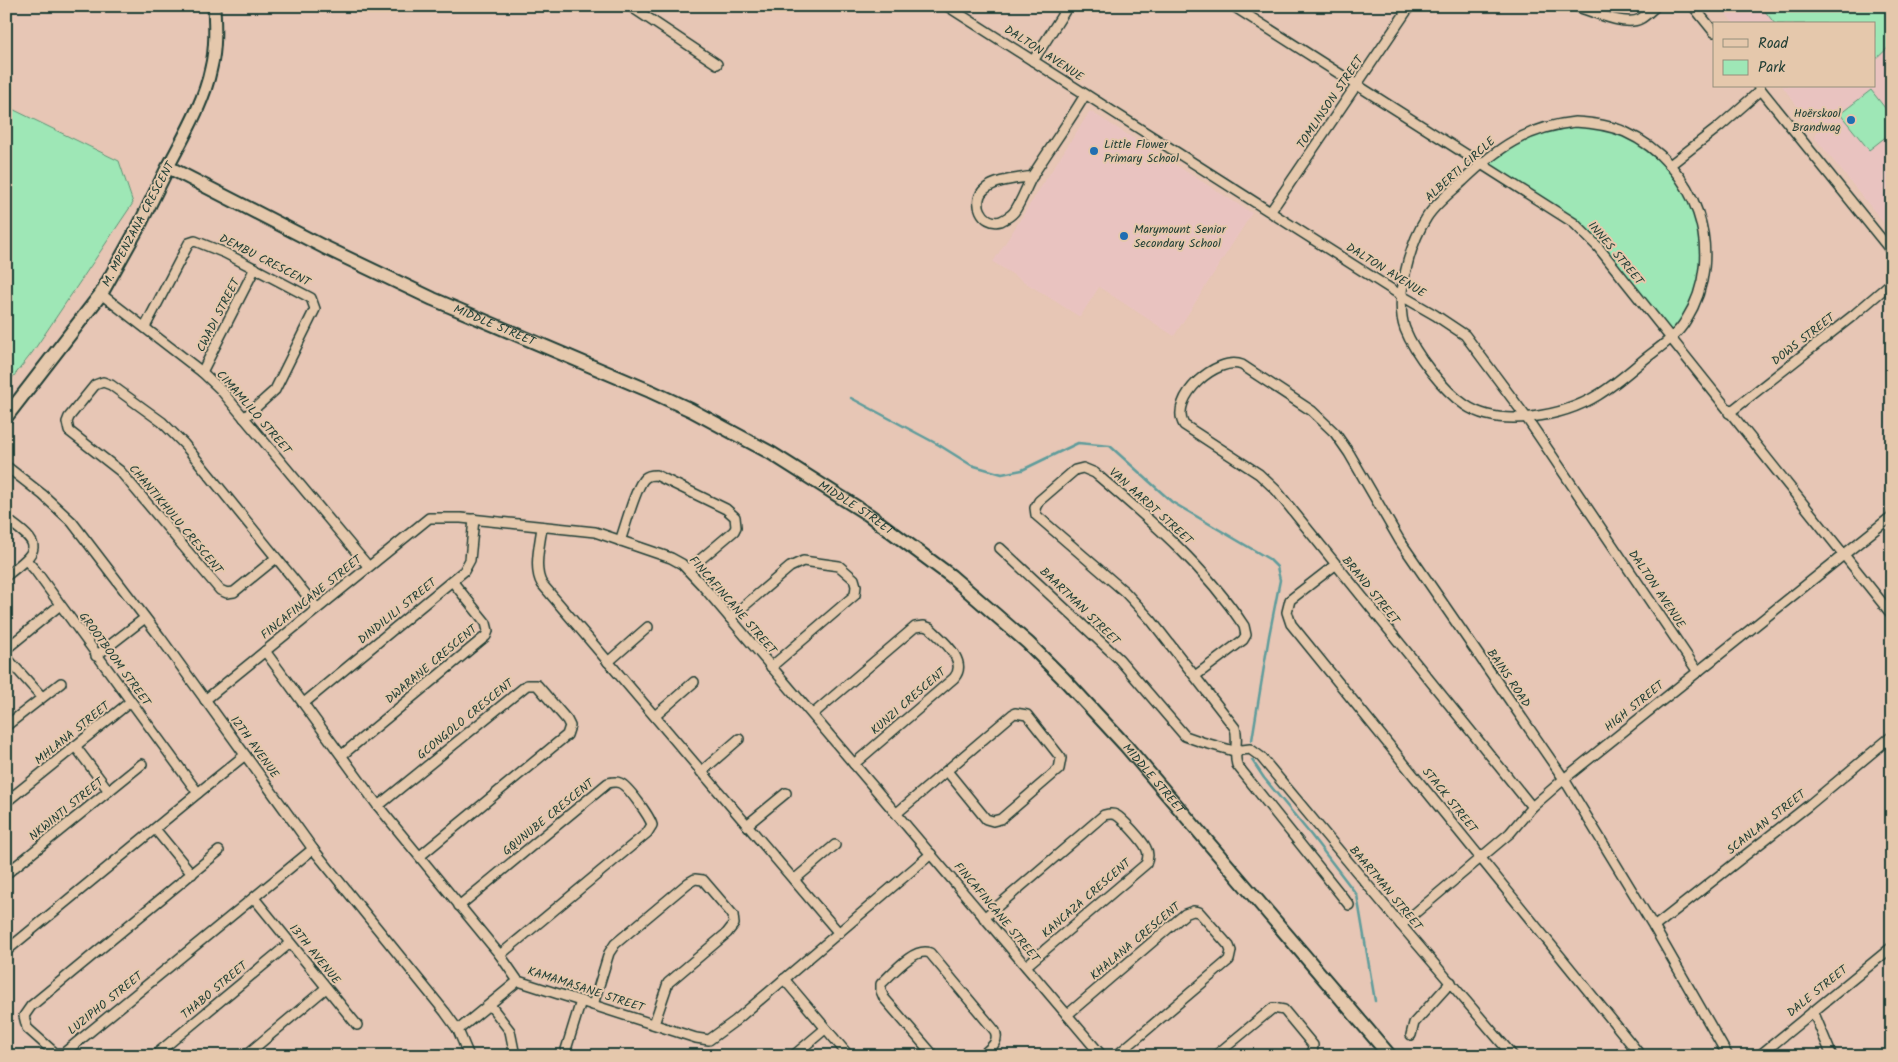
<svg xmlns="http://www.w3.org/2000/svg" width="1898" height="1062" font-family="Kalam,sans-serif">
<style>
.built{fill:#e9c3c0}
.green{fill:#9ee7b6;stroke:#5e9275}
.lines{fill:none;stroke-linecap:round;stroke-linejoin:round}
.stream{stroke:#5f9c9b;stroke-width:2.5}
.minor-casing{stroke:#1f3d34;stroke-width:12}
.tertiary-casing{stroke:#1f3d34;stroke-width:15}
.secondary-casing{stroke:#1f3d34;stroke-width:16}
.minor{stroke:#e5c8ac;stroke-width:9}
.tertiary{stroke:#e5c8ac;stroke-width:11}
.secondary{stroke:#e5c8ac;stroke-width:12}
.poi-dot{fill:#1f6fb2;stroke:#e5c8ac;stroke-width:2}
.labels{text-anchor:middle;stroke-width:4;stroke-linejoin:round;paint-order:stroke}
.street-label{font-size:12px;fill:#1f3d34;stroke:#e5c8ac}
.poi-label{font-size:12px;fill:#1f3d34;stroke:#e5c8ac;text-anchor:start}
</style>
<rect width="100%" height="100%" fill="#e7c6b5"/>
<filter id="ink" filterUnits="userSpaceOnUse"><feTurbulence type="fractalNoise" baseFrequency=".02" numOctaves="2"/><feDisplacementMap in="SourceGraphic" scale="10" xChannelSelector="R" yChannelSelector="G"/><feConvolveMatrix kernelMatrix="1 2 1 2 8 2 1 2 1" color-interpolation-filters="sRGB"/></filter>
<g filter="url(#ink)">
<g class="built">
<path d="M 1720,6 L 1892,6 L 1892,233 L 1815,138 L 1818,125 L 1807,116 L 1804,111 L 1801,111 L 1782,86 L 1874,86 L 1874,24 L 1734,24 Z"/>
<path d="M 1090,111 L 1252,213 L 1174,336 L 1099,287 L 1080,317 L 993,262 Z"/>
</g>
<g class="green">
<path d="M 1761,6 L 1892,6 L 1892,44 L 1874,61 L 1874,24 L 1775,24 Z"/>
<path d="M 1871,90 L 1892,117 L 1892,132 L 1869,150 L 1840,114 Z"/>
<path d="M 6,106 L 119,161 L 133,203 L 32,353 L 6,386 Z"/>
<path d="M 1594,120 L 1627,133 L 1686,180 L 1705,258 L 1688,323 L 1675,342 L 1586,230 L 1482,163 L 1514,142 L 1555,125 Z"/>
</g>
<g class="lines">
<g class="stream">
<path d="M 851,398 L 939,445 L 971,465 L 1002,474 L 1022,470 L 1078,443 L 1110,446 L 1172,502 L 1269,559 L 1277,567 L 1280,580 L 1269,636 L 1252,740"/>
<path d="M 1252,760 L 1264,778 L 1311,835 L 1357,895 L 1375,1001"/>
</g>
<defs>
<g id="minor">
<path d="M 630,6 L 717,64"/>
<path d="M 947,6 L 1402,296 L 1435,315 L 1465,335 L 1526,417 L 1698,672"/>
<path d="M 1233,6 L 1574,223 L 1598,247 L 1892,615"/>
<path d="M 1575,6 C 1591,11 1625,27 1640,19 C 1646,16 1651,10 1656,6"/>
<path d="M 1693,6 L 1714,32"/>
<path d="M 1033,61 L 1068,6"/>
<path d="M 1758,86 L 1892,252"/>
<path d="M 1575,122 C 1592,123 1609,125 1625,132 C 1696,164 1728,253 1686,320 C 1677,336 1660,347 1646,358 C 1630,371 1615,385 1598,395 C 1564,416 1500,429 1465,405 C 1443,390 1415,354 1405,329 C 1394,299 1410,243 1427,217 C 1436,203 1451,192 1463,181 C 1497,148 1527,127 1575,122 Z"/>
<path d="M 1670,165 L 1720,126 L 1761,90"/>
<path d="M 1033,176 C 1019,179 997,179 985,189 C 971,200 982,226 1001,221 C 1005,219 1011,216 1014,212 C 1022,201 1026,187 1033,175 C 1050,148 1069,122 1085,95"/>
<path d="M 1271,211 L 1410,6"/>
<path d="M 101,294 L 202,372 L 220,389 L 368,566"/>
<path d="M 145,327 L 182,256 L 189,243 L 195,241 L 225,253 L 311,298 L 315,309 L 275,390 L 244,418"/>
<path d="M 202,372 L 255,268"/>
<path d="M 1729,413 L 1855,314 L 1892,282"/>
<path d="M 6,466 L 43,495 L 72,522 L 160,637 L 313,849 L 445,1012 L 458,1030 L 469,1056"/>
<path d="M 6,519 C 44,546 40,549 6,576"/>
<path d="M 542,527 C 540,544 533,569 542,584 L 839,933"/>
<path d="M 620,541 C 625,528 636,485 645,478 C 648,475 652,475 656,475 L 726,509 L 735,517 L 736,527 L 734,531 L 688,570"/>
<path d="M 1000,548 L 1119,659 L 1185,736 L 1202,742 L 1234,751 L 1250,749 L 1261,757 L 1401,925 L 1513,1056"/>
<path d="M 276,558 L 234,592 L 227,593 L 220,590 L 120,471 L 69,431 L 67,422 L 69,417 L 95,385 L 103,382 L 111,385 L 162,422 L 184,444 L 317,608"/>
<path d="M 1335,565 L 1290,600 L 1287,612 L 1291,624 L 1641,1056"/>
<path d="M 730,618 L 790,567 L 803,561 L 839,566 L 854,579 L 856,586 L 855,595 L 771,667"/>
<path d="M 6,649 L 60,605"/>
<path d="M 265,651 L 378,806 L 500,955 L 518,981 L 696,1038 L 709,1040 L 735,1021 L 931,854"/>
<path d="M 96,656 L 145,618"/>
<path d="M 6,657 L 42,697"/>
<path d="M 608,662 L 648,627"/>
<path d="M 1195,676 L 1243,640 L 1246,635 L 1244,626 C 1204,565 1149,519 1095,473 L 1083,468 L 1075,470 L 1039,501 L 1035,508 L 1036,515 L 1125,592 L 1151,620 L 1235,728 C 1239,740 1233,752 1237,765 L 1349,905"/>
<path d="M 205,700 L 429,518 L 461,518 L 595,532 L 671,558 L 682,564 L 702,585 L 1102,1056"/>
<path d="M 304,703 L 464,571 L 470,560 L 474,519"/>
<path d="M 813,714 L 915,627 L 924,626 L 930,628 C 942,640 969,661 954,678 L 854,764"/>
<path d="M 655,716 L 694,682"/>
<path d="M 6,726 L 61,683"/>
<path d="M 75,746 L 109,791"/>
<path d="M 342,755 L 486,636 L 488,631 L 486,623 L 452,581"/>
<path d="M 701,772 L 739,739"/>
<path d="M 198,793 L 245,755"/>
<path d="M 6,802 L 130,702"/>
<path d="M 378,806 L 527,685 L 537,685 L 567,720 L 570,726 L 567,735 L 420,856"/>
<path d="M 1532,807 L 1276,490 L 1259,474 L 1184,425 C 1168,398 1218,355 1242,365 L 1312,411 L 1335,433 L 1349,453 L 1400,541 L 1564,779 L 1654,927 L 1728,1056"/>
<path d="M 897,813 L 1013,714 L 1015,713 L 1027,715 L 1061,758 L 1059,769 L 1001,819 L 993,821 L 986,819 L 947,771"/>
<path d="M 747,825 L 786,793"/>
<path d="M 155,829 L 192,874"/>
<path d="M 219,851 L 31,1006 L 24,1016 L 27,1028 L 55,1053 L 64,1053 L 313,849"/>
<path d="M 6,874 L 142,764"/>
<path d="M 794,880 L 835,845"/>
<path d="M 254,898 L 357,1025"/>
<path d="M 459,906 L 608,783 C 612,782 616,781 620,783 C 628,786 650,817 652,825 L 647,833 L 500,955"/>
<path d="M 984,918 L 1104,815 C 1108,814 1112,813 1116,815 C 1122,818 1143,841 1146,848 C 1149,853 1148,859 1146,864 L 1026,966"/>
<path d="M 1401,925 L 1510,833 L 1532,807 L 1564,779 L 1892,516"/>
<path d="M 1654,927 L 1809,805 L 1892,736"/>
<path d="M 6,951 L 198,793 L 35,570 L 26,560"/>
<path d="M 784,979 L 849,1056"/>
<path d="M 490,1005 L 510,1031 L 515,1056"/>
<path d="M 593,1005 L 609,953 L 615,944 L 688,883 L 695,879 L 703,880 L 733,915 L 734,924 L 727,933 L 668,983 L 654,1024"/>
<path d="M 1813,1011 L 1832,1056"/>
<path d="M 1067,1015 L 1185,914 L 1193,911 L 1199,912 L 1229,946 L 1231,951 L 1229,960 L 1116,1056"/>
<path d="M 458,1030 L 518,981"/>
<path d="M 1411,1035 L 1414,1023 L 1451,982"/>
<path d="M 154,1056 L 290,943"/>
<path d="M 245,1056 L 326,988"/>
<path d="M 564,1056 L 581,1001"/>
<path d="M 793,1056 L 825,1029"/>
<path d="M 934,1056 L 884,998 L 881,991 L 881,984 C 893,973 914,947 930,953 L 995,1031 C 1000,1043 989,1049 981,1056"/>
<path d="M 1215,1056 L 1273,1008 L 1284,1010 L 1313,1045 L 1312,1056"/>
<path d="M 1759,1056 L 1892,947"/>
</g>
<path id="tertiary" d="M 168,167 C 184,136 204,103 211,68 C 216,48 215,27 214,6"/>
<g id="secondary">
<path id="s1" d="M 6,417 L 101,294 L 140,224 L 168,167 L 324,247 L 433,299 L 650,391 L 691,410 L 771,453 L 869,515 L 951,576 L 1028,643 L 1064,679 L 1126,746 L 1390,1056"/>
</g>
</defs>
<use href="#minor" class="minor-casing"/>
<use href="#tertiary" class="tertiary-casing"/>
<use href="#secondary" class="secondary-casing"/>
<use href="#minor" class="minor"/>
<use href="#tertiary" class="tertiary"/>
<use href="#secondary" class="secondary"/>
</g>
</g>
<g class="poi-dot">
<circle cx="1851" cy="120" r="5"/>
<circle cx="1094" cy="151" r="5"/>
<circle cx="1124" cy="236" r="5"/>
</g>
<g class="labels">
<g class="street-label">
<text transform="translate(1044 53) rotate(33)" y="4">DALTON AVENUE</text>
<text transform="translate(1330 102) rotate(-56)" y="4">TOMLINSON STREET</text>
<text transform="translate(1460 169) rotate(-42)" y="4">ALBERTI CIRCLE</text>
<text transform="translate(138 224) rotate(-62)" y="4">M. MPENZANA CRESCENT</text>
<text transform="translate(1616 253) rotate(50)" y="4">INNES STREET</text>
<text transform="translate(265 260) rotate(27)" y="4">DEMBU CRESCENT</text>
<text transform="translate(1386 270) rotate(32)" y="4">DALTON AVENUE</text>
<text transform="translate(218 315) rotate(-63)" y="4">CWADI STREET</text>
<text dy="4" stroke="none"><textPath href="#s1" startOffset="662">MIDDLE STREET</textPath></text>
<text transform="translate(1803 339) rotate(-38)" y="4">DOWS STREET</text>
<text transform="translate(254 412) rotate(49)" y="4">CIMAMLILO STREET</text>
<text transform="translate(1151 506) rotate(42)" y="4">VAN AARDT STREET</text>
<text dy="4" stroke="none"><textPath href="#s1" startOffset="1068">MIDDLE STREET</textPath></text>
<text transform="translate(176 519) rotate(50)" y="4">CHANTIKHULU CRESCENT</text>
<text transform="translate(1657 589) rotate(56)" y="4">DALTON AVENUE</text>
<text transform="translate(1371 590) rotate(51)" y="4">BRAND STREET</text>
<text transform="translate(311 597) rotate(-39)" y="4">FINCAFINCANE STREET</text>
<text transform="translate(733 605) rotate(49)" y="4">FINCAFINCANE STREET</text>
<text transform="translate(1080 606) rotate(44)" y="4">BAARTMAN STREET</text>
<text transform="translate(397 611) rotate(-39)" y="4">DINDILILI STREET</text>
<text transform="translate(115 659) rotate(54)" y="4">GROOTBOOM STREET</text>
<text transform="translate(431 664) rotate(-40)" y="4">DWARANE CRESCENT</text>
<text transform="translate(1509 678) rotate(56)" y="4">BAINS ROAD</text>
<text transform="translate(908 701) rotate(-41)" y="4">KUNZI CRESCENT</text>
<text transform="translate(1634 706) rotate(-39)" y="4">HIGH STREET</text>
<text transform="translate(465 719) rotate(-39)" y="4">GCONGOLO CRESCENT</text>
<text transform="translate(72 733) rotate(-39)" y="4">MHLANA STREET</text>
<text transform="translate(255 747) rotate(54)" y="4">12TH AVENUE</text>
<text dy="4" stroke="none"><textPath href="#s1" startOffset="1472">MIDDLE STREET</textPath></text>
<text transform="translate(1450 800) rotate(51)" y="4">STACK STREET</text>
<text transform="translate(66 809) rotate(-39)" y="4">NKWINTI STREET</text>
<text transform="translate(548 817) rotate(-39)" y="4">GQUNUBE CRESCENT</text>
<text transform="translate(1766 822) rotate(-38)" y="4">SCANLAN STREET</text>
<text transform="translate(1386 888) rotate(50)" y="4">BAARTMAN STREET</text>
<text transform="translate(1086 898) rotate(-41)" y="4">KANCAZA CRESCENT</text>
<text transform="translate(997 912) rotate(50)" y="4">FINCAFINCANE STREET</text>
<text transform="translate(1135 941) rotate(-40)" y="4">KHALANA CRESCENT</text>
<text transform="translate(315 954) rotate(51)" y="4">13TH AVENUE</text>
<text transform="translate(586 989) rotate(18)" y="4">KAMAMASANE STREET</text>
<text transform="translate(214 990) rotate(-40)" y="4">THABO STREET</text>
<text transform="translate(1817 991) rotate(-39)" y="4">DALE STREET</text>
<text transform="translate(105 1003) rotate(-39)" y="4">LUZIPHO STREET</text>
</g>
<g class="poi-label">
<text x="1841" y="117" text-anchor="end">Hoërskool<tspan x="1841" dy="14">Brandwag</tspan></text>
<text x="1104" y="148">Little Flower<tspan x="1104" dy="14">Primary School</tspan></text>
<text x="1134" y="233">Marymount Senior<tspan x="1134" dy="14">Secondary School</tspan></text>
</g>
</g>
<rect width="1898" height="1062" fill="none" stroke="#e5c8ac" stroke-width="25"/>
<rect x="12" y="12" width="1873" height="1037" fill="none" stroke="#1f3d34" stroke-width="2" filter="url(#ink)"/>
<rect x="1713" y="22" width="162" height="65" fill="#e5c8ac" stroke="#96907c"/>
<rect x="1723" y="39" width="25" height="8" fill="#e5c8ac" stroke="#96907c"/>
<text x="1758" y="48" font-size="15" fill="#1f3d34">Road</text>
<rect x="1723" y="60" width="25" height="15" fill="#9ee7b6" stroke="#96907c"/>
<text x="1758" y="72" font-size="15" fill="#1f3d34">Park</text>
</svg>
